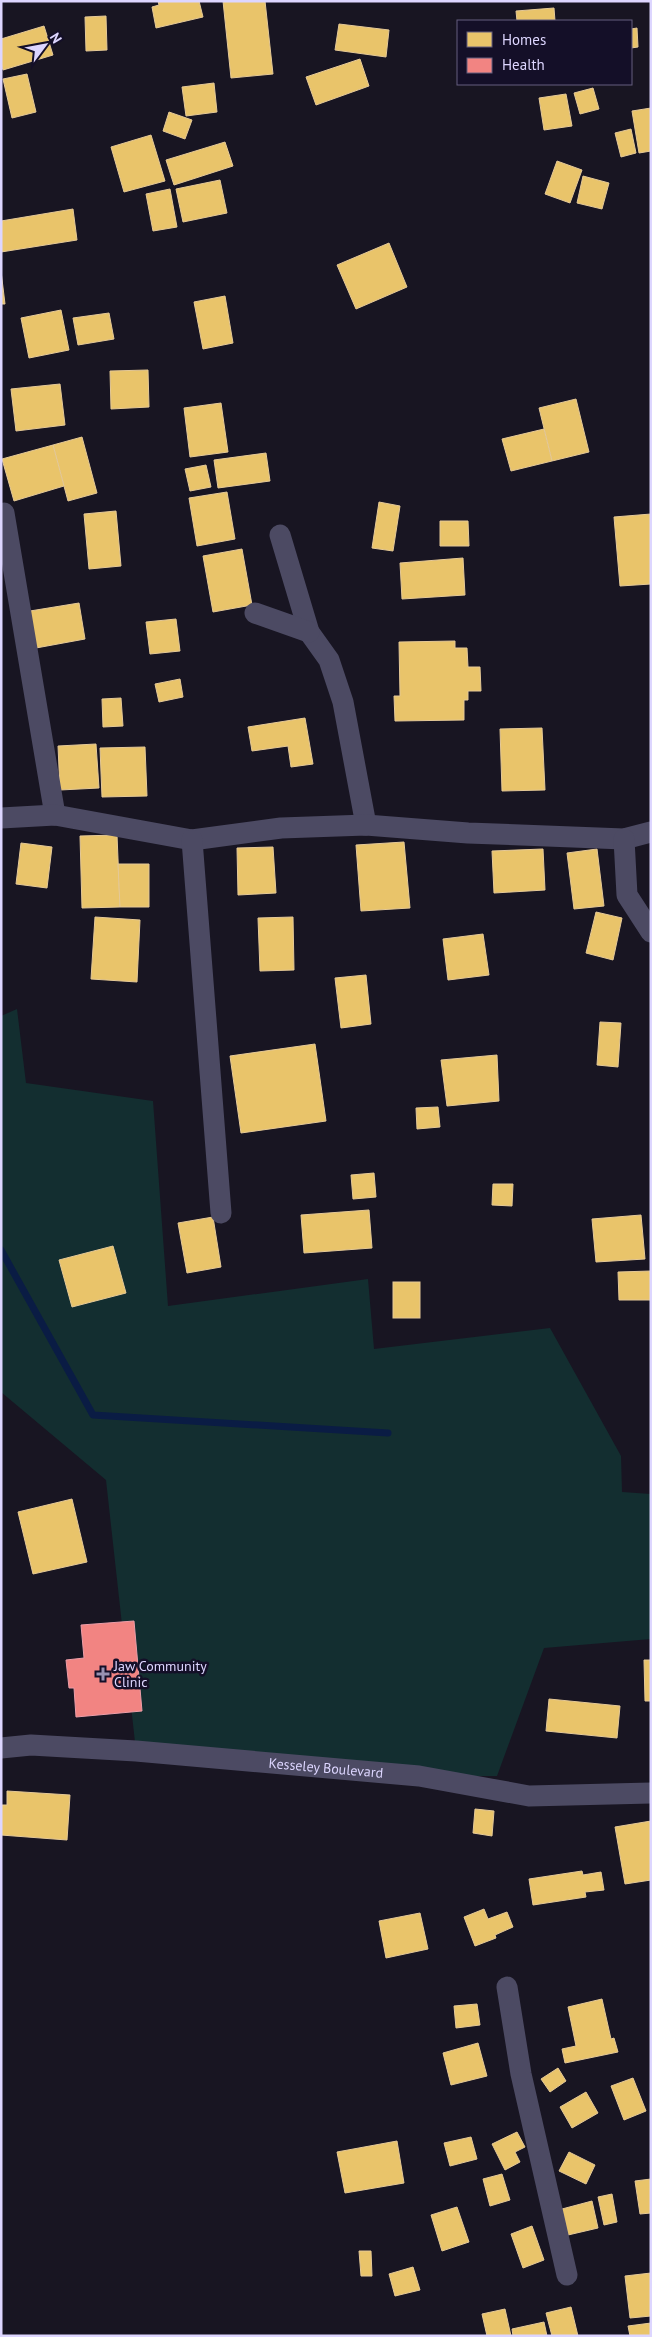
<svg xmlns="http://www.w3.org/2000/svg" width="652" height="2337" font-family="'PT Sans',sans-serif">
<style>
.green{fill:#132e30}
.homes{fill:#e9c46a;stroke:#e5c997}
.health{fill:#f28482;stroke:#ec9da8}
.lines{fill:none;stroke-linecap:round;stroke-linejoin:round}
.stream{stroke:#0a1c44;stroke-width:7}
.street{stroke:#4c4a63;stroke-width:21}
.poi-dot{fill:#9892b2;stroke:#140f28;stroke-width:2}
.labels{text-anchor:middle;stroke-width:5;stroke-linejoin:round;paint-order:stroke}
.poi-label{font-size:14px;fill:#ddd6ff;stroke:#140f28;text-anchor:start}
.street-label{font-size:14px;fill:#ddd6ff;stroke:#140f28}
</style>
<rect width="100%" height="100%" fill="#181522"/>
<path class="green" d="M 17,1009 L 26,1083 L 153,1101 L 168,1306 L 368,1279 L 374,1349 L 550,1328 L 621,1456 L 622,1492 L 651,1494 L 651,1639 L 544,1648 L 497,1776 L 419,1776 L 136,1751 L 106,1480 L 1,1392 L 1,1016 Z"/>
<g class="homes">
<path d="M 158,1 L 199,1 L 203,17 L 156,28 L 152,7 L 159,5 Z"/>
<path d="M 223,1 L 265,1 L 273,74 L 231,78 Z"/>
<path d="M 554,8 L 555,21 L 517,21 L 516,11 Z"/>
<path d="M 106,16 L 107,50 L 86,51 L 85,17 Z"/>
<path d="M 339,24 L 389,30 L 386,57 L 335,50 Z"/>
<path d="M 44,26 L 53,55 L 3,70 L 1,63 L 1,39 Z"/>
<path d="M 637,28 L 638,47 L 631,48 L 631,29 Z"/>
<path d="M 360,59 L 369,86 L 316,105 L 306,77 Z"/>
<path d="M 27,74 L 36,112 L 12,118 L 3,79 Z"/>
<path d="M 214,83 L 217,112 L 186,116 L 182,87 Z"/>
<path d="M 593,88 L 599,109 L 580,114 L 574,93 Z"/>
<path d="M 566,94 L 572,126 L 544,130 L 539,98 Z"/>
<path d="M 651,108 L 651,151 L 639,153 L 632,111 Z"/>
<path d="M 169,112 L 192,120 L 185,139 L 163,131 Z"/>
<path d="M 631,129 L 636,153 L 621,157 L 615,133 Z"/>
<path d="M 151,135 L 165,181 L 124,192 L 111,147 Z"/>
<path d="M 225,142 L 233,166 L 174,185 L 166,160 Z"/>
<path d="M 557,161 L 582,170 L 570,203 L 545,194 Z"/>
<path d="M 583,176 L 609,183 L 602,209 L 577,203 Z"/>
<path d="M 220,180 L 227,213 L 183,222 L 176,189 Z"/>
<path d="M 170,189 L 177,227 L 153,231 L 146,194 Z"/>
<path d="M 73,209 L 77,240 L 1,252 L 1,221 Z"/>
<path d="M 389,243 L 407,287 L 356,309 L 337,265 Z"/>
<path d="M 1,271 L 5,304 L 1,304 Z"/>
<path d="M 225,296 L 233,343 L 203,349 L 194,302 Z"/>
<path d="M 61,310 L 69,350 L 29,358 L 21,318 Z"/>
<path d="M 109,313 L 114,339 L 78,345 L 73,318 Z"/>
<path d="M 148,370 L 149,407 L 111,409 L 110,371 Z"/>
<path d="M 60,384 L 65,425 L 16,431 L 11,389 Z"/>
<path d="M 576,399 L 589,452 L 552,461 L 539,408 Z"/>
<path d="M 221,403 L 228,452 L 190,457 L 184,408 Z"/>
<path d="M 544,429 L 552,461 L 511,471 L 502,439 Z"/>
<path d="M 82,437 L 97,493 L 68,501 L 53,445 Z"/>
<path d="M 53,445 L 64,486 L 14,501 L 2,459 Z"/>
<path d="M 266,453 L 270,481 L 218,488 L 214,460 Z"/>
<path d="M 206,465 L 211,487 L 190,491 L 185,469 Z"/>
<path d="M 227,492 L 235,539 L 197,546 L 189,498 Z"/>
<path d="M 379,502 L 400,506 L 393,551 L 372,548 Z"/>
<path d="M 116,511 L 121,566 L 89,569 L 84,514 Z"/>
<path d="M 651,514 L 651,584 L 620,586 L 614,517 Z"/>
<path d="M 440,521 L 468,521 L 469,546 L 440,546 Z"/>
<path d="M 242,549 L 252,605 L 213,612 L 203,556 Z"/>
<path d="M 463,558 L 465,595 L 402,599 L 400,563 Z"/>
<path d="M 79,603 L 85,639 L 36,648 L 30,611 Z"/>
<path d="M 176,619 L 180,651 L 150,654 L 146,622 Z"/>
<path d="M 455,641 L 455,648 L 467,648 L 468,667 L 480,667 L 481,691 L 468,691 L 468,700 L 464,700 L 464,720 L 395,721 L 394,696 L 400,696 L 399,642 Z"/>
<path d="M 180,679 L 183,697 L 159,702 L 155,684 Z"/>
<path d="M 121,698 L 123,726 L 103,727 L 102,699 Z"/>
<path d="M 305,718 L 313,764 L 291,767 L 288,746 L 252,751 L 248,727 Z"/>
<path d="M 542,728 L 545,790 L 502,791 L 500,729 Z"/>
<path d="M 96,744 L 99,788 L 60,790 L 58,746 Z"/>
<path d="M 145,747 L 147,796 L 102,797 L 100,748 Z"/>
<path d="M 117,835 L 120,907 L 82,908 L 80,836 Z"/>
<path d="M 404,842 L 410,908 L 361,911 L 356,845 Z"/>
<path d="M 21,843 L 52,847 L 47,888 L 16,884 Z"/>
<path d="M 273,847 L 276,893 L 238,895 L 237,848 Z"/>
<path d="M 543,849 L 545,890 L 494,893 L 492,851 Z"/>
<path d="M 597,849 L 604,906 L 574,909 L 567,853 Z"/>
<path d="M 118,864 L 149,864 L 149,907 L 120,907 Z"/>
<path d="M 596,912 L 622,918 L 613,960 L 586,953 Z"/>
<path d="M 95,917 L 140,920 L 137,982 L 91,979 Z"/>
<path d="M 293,917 L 294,970 L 260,971 L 258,918 Z"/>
<path d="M 483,934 L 489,975 L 448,980 L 443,939 Z"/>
<path d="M 366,975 L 371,1024 L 341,1028 L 335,978 Z"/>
<path d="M 600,1022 L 621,1023 L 618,1067 L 597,1065 Z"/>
<path d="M 315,1044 L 326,1121 L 241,1133 L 230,1056 Z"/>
<path d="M 497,1055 L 499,1101 L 447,1106 L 441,1060 Z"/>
<path d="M 438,1107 L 440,1127 L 417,1129 L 416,1108 Z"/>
<path d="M 374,1173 L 376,1197 L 353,1199 L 351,1175 Z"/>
<path d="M 493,1184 L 513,1184 L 512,1206 L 492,1205 Z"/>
<path d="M 369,1210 L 372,1248 L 304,1253 L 301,1215 Z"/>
<path d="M 641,1215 L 645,1259 L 596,1262 L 592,1219 Z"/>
<path d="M 213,1217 L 221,1267 L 187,1273 L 178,1223 Z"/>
<path d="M 113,1246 L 126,1293 L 72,1307 L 59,1260 Z"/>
<path d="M 651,1271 L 651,1300 L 619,1300 L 618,1272 Z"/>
<rect x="393" y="1282" width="27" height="36"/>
<path d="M 72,1499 L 87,1562 L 33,1574 L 18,1512 Z"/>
<path d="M 644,1660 L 651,1660 L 651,1701 L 645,1701 Z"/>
<path d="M 549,1699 L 620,1706 L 617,1738 L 546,1731 Z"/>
<path d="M 7,1791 L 70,1795 L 67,1840 L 1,1835 L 1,1805 L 7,1805 Z"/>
<path d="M 475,1809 L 494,1811 L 492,1836 L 473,1833 Z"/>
<path d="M 651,1821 L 651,1880 L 625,1884 L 615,1827 Z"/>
<path d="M 582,1871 L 583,1875 L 601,1872 L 604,1890 L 585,1892 L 586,1897 L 533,1905 L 529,1879 Z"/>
<path d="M 484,1909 L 488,1919 L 507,1912 L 513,1927 L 495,1935 L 496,1938 L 475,1946 L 464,1917 Z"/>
<path d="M 420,1913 L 428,1949 L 386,1958 L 379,1921 Z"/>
<path d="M 602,1999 L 611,2039 L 614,2038 L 618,2052 L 565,2063 L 562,2049 L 576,2046 L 568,2007 Z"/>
<path d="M 477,2004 L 480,2025 L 456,2028 L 454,2006 Z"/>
<path d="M 478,2043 L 487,2076 L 451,2085 L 443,2053 Z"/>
<path d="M 558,2068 L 566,2081 L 550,2092 L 541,2079 Z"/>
<path d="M 633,2078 L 646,2111 L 624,2120 L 611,2086 Z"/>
<path d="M 586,2092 L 598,2113 L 572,2128 L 560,2107 Z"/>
<path d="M 517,2132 L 525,2147 L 515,2152 L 520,2162 L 505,2170 L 492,2144 Z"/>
<path d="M 471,2137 L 477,2159 L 450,2166 L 444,2143 Z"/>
<path d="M 397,2141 L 404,2183 L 345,2193 L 337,2152 Z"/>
<path d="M 569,2152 L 595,2165 L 586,2184 L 559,2171 Z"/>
<path d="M 502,2174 L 510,2200 L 490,2206 L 483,2179 Z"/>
<path d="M 651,2179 L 651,2213 L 640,2214 L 635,2181 Z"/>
<path d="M 612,2194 L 617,2222 L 604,2225 L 598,2197 Z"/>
<path d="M 592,2201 L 598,2228 L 568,2235 L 562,2209 Z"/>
<path d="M 457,2207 L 469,2242 L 442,2251 L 431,2215 Z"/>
<path d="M 532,2226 L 544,2260 L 523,2268 L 511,2234 Z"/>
<path d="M 359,2251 L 371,2251 L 372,2276 L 361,2276 Z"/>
<path d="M 413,2267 L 420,2290 L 395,2296 L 389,2274 Z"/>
<path d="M 651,2273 L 651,2316 L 630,2318 L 625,2276 Z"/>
<path d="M 571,2307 L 578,2336 L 552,2336 L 546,2313 Z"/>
<path d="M 505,2309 L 511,2336 L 487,2336 L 482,2314 Z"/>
<path d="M 544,2322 L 547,2336 L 513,2336 L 512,2329 Z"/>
<path d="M 651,2323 L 651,2336 L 630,2336 L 628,2326 Z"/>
</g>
<path class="health" d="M 134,1621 L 142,1711 L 76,1717 L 74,1688 L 69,1688 L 66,1660 L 84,1658 L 81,1625 Z"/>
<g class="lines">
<path class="stream" d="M 1,1250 L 93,1415 L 388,1433"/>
<g class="street">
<path d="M 4,513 L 55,815"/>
<path d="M 280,535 L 309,632 L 329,660 L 343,702 L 366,825"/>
<path d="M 255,613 L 309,632"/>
<path d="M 1,818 L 55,815 L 192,840 L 281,828 L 366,825 L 468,833 L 624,839 L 651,832"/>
<path d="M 624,839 L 627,895 L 651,932"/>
<path d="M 192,840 L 221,1213"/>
<path id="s1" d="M 1,1748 L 31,1745 L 136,1751 L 419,1776 L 529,1796 L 651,1793"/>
<path d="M 507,1987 L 521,2074 L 567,2275"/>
</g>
</g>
<path class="poi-dot" d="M100.5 1666.5h5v5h5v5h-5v5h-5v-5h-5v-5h5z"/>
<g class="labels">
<g class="poi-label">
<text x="114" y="1671">Jaw Community<tspan x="114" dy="16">Clinic</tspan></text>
</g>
<g class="street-label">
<text dy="5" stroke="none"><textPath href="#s1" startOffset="326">Kesseley Boulevard</textPath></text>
</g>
</g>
<rect width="652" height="2337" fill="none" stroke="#ddd6ff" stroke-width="5"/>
<rect x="457" y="20" width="175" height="65" fill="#140f28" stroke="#645f7e"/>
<rect x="467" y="32" width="25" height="15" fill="#e9c46a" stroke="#645f7e"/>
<text x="502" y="45" font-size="15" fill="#ddd6ff">Homes</text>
<rect x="467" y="58" width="25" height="15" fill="#f28482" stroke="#645f7e"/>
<text x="502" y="70" font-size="15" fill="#ddd6ff">Health</text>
<g transform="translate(45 45) rotate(58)" stroke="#140f28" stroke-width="4" paint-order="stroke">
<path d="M0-4L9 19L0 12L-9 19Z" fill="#ddd6ff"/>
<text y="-8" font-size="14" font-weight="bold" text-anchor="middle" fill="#ddd6ff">N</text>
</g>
</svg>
